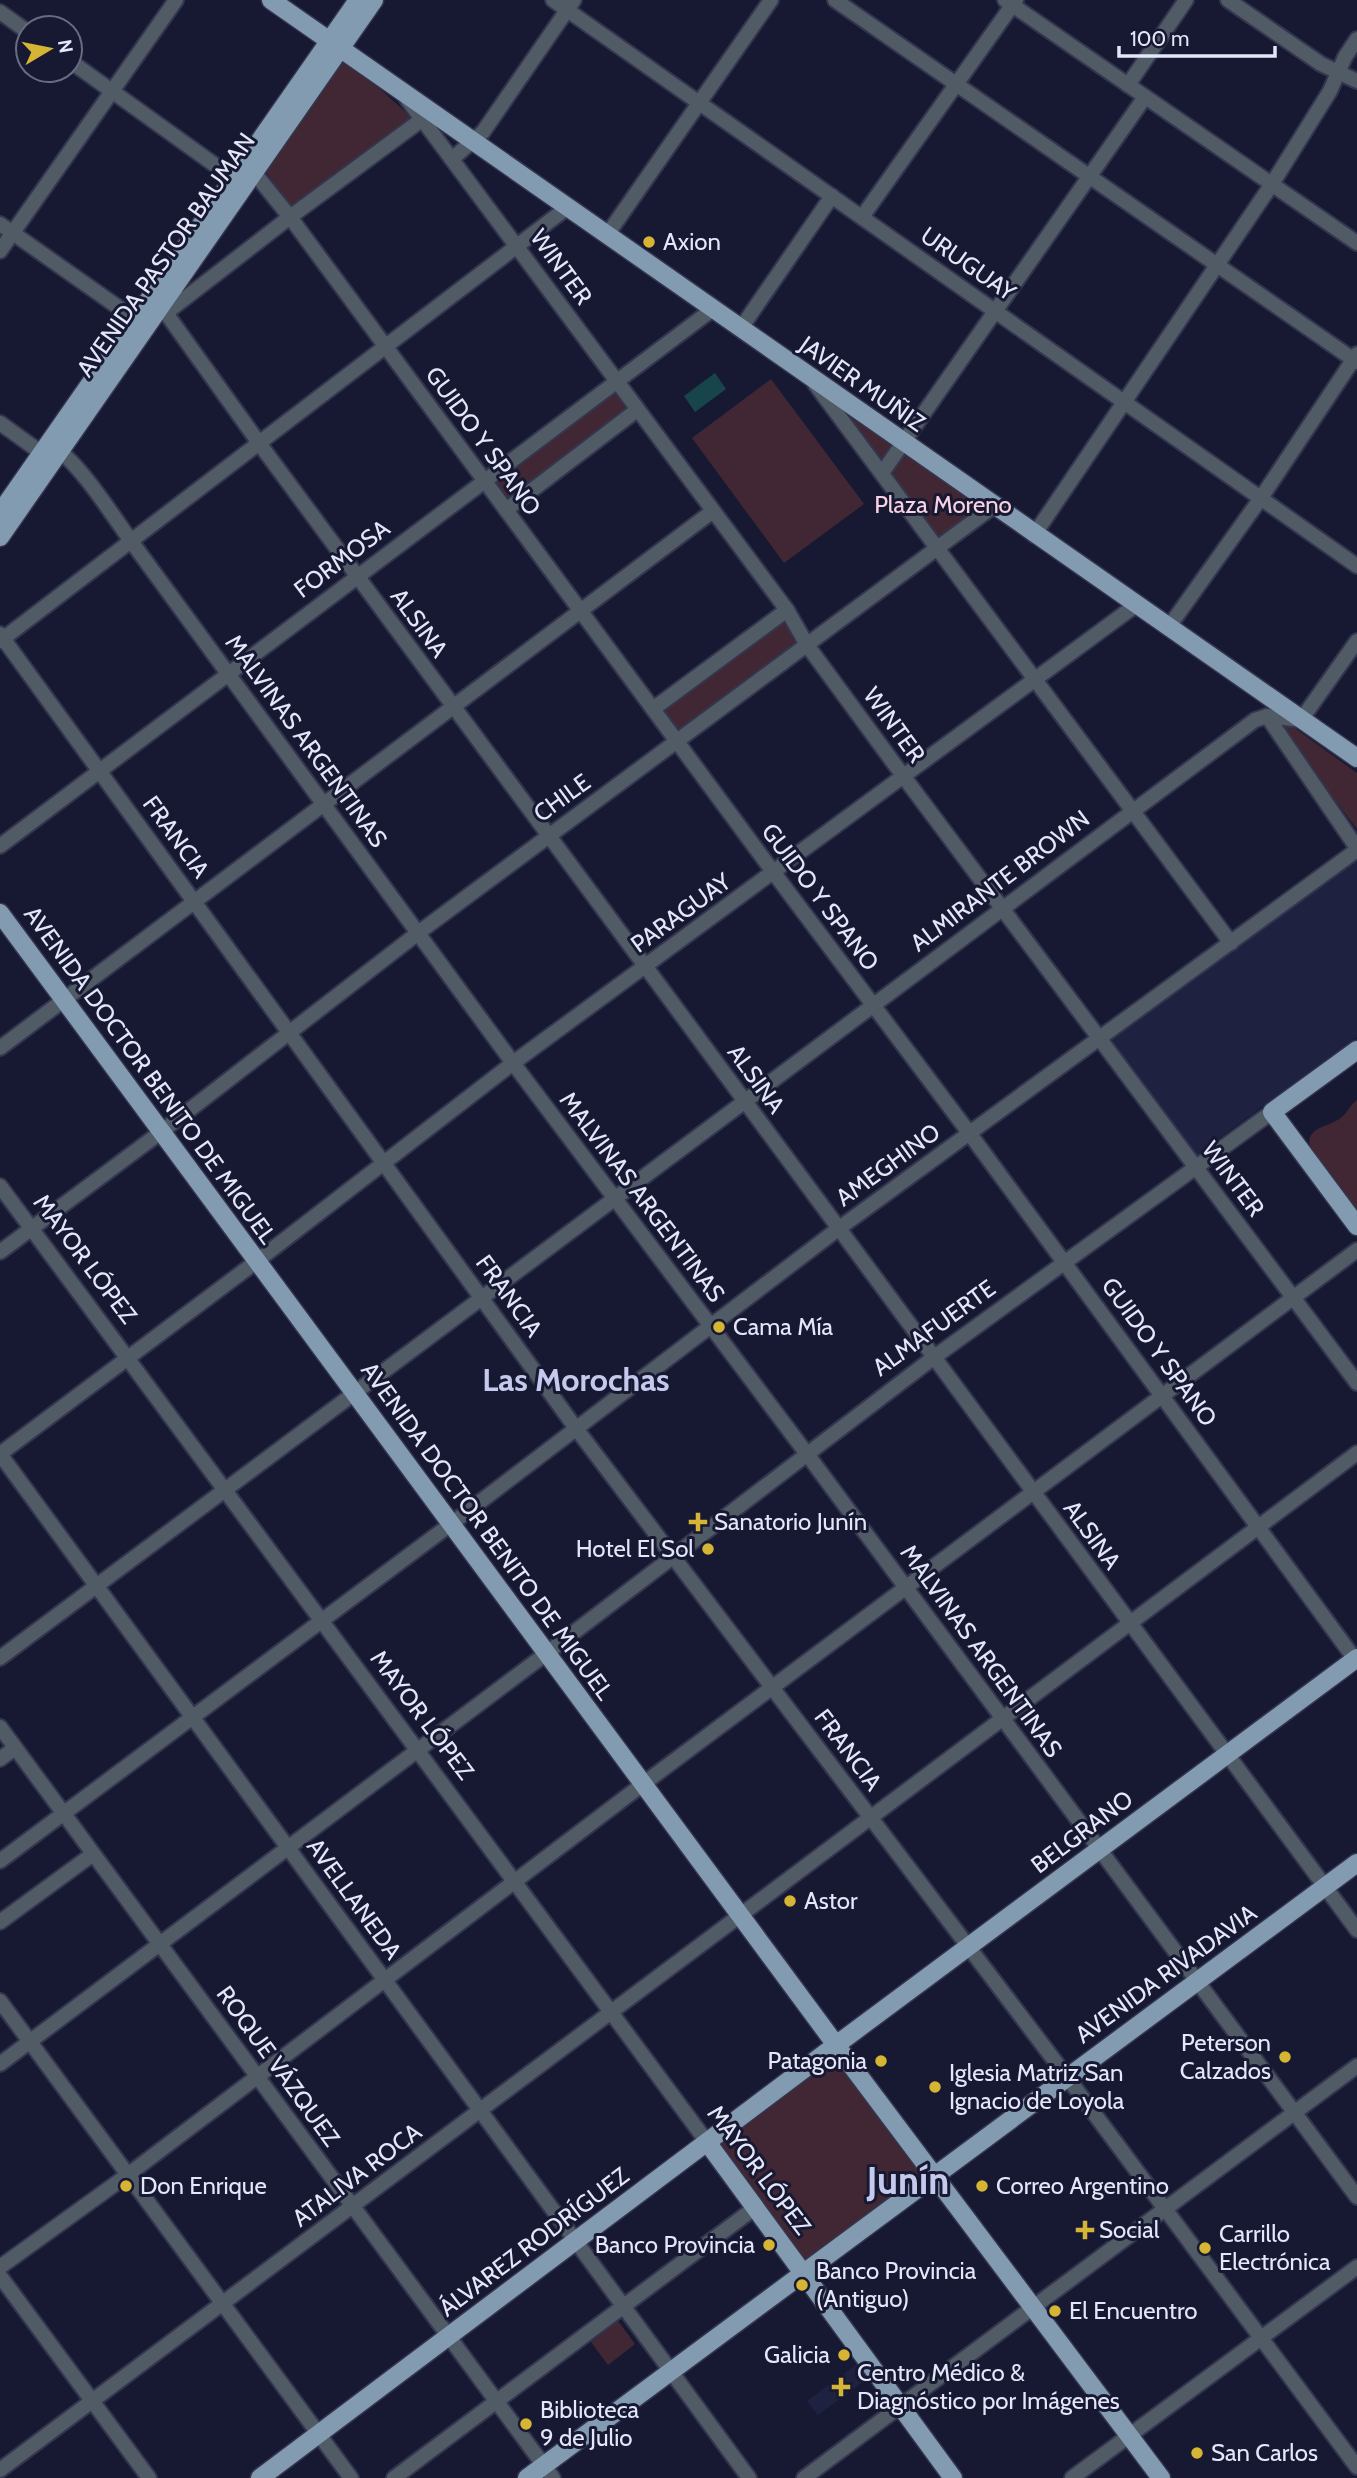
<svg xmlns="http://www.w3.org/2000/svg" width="1357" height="2478" font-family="Cabin,sans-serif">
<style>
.built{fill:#1f2141}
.green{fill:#412733}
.water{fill:#18454c}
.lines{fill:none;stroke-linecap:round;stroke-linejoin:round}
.minor-casing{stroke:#34364f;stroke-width:18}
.major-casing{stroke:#34364f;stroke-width:21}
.minor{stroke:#505b66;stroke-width:14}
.major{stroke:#839bb1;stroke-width:18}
.poi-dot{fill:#d6b534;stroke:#171933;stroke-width:2.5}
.labels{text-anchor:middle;stroke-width:6;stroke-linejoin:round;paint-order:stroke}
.poi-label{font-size:24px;fill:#e4e7f9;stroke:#171933;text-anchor:start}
.street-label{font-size:24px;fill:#e4e7f9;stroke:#171933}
.park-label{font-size:24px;fill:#f9d3e4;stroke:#171933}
.district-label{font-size:32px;font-weight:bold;fill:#c5caed;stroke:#171933}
.town-label{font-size:38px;font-weight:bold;fill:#c5caed;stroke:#171933}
</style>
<rect width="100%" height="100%" fill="#171933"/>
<g class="built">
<path d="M 1353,858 L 1357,863 L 1357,1037 L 1195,1156 L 1109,1039 Z"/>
<path d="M 864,2359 L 875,2373 L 818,2415 L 807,2401 Z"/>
</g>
<g class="green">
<path d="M 344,56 L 412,118 L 292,209 L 264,169 Z"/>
<path d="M 771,379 L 864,504 L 784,563 L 692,438 Z"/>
<path d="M 614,387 L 632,408 L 508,504 L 490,481 Z"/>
<path d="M 825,390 L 899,443 L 883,468 Z"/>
<path d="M 905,446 L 989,506 L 939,543 L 886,473 Z"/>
<path d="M 783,621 L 800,644 L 679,734 L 662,710 Z"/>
<path d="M 1289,724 L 1357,773 L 1357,829 L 1283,732 L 1283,725 Z"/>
<path d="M 1357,1100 L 1357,1210 L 1311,1150 C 1303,1126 1329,1128 1342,1117 C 1348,1112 1350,1105 1357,1100 Z"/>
<path d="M 836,2045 L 936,2175 L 804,2272 L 707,2142 Z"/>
<path d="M 618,2321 L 635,2344 L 608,2365 L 591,2342 Z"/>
</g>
<path class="water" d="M 715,373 L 726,389 L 695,412 L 684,396 Z"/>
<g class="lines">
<defs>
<g id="minor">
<path d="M 553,0 L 1357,566"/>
<path d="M 835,0 L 1357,362"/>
<path d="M 1005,0 L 1357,243"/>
<path d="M 1228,0 L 1321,64 L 1357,81"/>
<path d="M 0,12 L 28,32"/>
<path d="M 70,61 L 240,183"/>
<path d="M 1128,85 L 1186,0"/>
<path d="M 407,99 L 787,610 L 807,645 L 904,777 L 1357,1383"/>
<path d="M 452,159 L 483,132 L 574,0"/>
<path d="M 248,165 L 290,217 L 774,873 L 970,1134 L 1357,1662"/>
<path d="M 862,217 L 1016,0"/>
<path d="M 0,224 L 142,324"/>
<path d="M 607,235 L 771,0"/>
<path d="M 0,251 L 176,0"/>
<path d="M 154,302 L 166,313 L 259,443 L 1357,1930"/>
<path d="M 166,313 L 290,217 L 428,115"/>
<path d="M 741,328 L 832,196"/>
<path d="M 815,384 L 1231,943"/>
<path d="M 0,423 L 50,459"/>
<path d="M 52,446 C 77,459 113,516 131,541 L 513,1063 L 807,1454 L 1357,2197"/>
<path d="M 882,473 L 1145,97"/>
<path d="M 506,510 L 637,410"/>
<path d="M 1034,535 L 1272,184 L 1330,91 L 1345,57 L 1357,39"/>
<path d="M 1168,628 L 1261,498 L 1357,354"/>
<path d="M 0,634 L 575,1427 L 1067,2077 L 1357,2467"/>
<path d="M 0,641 L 568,207"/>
<path d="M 653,709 L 787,610"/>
<path d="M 1267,716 L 1357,848"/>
<path d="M 0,846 L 713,309"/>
<path d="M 0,1048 L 713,511"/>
<path d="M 0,1186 L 707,2142"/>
<path d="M 0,1252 L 161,1132 L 418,933 L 994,506"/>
<path d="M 0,1454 L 257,1261 L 513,1063 L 1136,605"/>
<path d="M 0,1454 L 749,2478"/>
<path d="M 0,1658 L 1255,720 L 1267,716 L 1301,720 L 1357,641"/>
<path d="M 0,1727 L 553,2478"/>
<path d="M 0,1759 L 15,1748"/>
<path d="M 0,1861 L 451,1524 L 838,1229 L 1357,850"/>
<path d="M 0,1922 L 93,1854"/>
<path d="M 0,2001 L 351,2478"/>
<path d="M 0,2064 L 547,1653 L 933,1358 L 1272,1112"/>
<path d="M 0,2267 L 129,2174 L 643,1784 L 1357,1250"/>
<path d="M 0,2276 L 149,2478"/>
<path d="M 0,2470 L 1357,1453"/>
<path d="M 394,2478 L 756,2207"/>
<path d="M 804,2478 L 1357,2066"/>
<path d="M 1072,2478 L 1357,2267"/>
</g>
<g id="major">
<path d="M 271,0 L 1357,758"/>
<path d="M 0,513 L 358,0"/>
<path d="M 0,537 L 374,0"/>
<path d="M 0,913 L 836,2045 L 1161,2478"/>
<path d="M 1357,1050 L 1272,1112 L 1357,1226"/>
<path d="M 707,2142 L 953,2478"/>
<path d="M 260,2478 L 836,2045 L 1357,1658"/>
<path d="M 527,2478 L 1357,1863"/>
</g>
</defs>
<use href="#minor" class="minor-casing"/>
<use href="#major" class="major-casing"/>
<use href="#minor" class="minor"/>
<use href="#major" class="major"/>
</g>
<g class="poi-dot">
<circle cx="649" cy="242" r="7"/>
<circle cx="719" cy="1327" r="7"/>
<path d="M694.5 1511.5h7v7h7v7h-7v7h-7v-7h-7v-7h7z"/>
<circle cx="708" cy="1549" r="7"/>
<circle cx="790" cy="1901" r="7"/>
<circle cx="1285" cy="2057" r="7"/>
<circle cx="881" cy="2061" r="7"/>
<circle cx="935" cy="2087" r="7"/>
<circle cx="126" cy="2186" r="7"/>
<circle cx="982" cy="2186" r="7"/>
<path d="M1081.5 2219.5h7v7h7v7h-7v7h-7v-7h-7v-7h7z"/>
<circle cx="769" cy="2245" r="7"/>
<circle cx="1205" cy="2248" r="7"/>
<circle cx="802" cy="2285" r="7"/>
<circle cx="1055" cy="2311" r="7"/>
<circle cx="844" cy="2355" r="7"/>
<path d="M837.5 2376.5h7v7h7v7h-7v7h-7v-7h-7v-7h7z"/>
<circle cx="526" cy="2424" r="7"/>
<circle cx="1197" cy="2453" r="7"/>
</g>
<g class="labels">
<g class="poi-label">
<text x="663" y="250">Axion</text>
<text x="733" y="1335">Cama Mía</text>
<text x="714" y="1530">Sanatorio Junín</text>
<text x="694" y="1557" text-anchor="end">Hotel El Sol</text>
<text x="804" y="1909">Astor</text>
<text x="1271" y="2051" text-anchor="end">Peterson<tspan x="1271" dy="28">Calzados</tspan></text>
<text x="867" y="2069" text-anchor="end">Patagonia</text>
<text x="949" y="2081">Iglesia Matriz San<tspan x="949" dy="28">Ignacio de Loyola</tspan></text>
<text x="140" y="2194">Don Enrique</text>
<text x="996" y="2194">Correo Argentino</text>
<text x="1099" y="2238">Social</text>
<text x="1219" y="2242">Carrillo<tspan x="1219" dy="28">Electrónica</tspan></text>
<text x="755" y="2253" text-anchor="end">Banco Provincia</text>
<text x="816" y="2279">Banco Provincia<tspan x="816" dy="28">(Antiguo)</tspan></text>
<text x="1069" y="2319">El Encuentro</text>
<text x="830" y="2363" text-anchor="end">Galicia</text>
<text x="857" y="2381">Centro Médico &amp;<tspan x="857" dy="28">Diagnóstico por Imágenes</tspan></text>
<text x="540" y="2418">Biblioteca<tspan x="540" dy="28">9 de Julio</tspan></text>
<text x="1211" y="2461">San Carlos</text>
</g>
<g class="street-label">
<text transform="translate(166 255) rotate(-55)" y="8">AVENIDA PASTOR BAUMAN</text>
<text transform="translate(968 264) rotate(35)" y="8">URUGUAY</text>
<text transform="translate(561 267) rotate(54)" y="8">WINTER</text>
<text transform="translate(862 384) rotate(35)" y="8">JAVIER MUÑIZ</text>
<text transform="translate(483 441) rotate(54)" y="8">GUIDO Y SPANO</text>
<text transform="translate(342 559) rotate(-37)" y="8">FORMOSA</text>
<text transform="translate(419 623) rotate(54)" y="8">ALSINA</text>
<text transform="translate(894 725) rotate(54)" y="8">WINTER</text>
<text transform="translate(306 741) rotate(54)" y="8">MALVINAS ARGENTINAS</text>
<text transform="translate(562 798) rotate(-36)" y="8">CHILE</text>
<text transform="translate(176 837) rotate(54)" y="8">FRANCIA</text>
<text transform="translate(1000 881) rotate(-37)" y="8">ALMIRANTE BROWN</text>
<text transform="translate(820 897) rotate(53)" y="8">GUIDO Y SPANO</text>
<text transform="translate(681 913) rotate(-36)" y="8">PARAGUAY</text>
<text transform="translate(150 1075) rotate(54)" y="8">AVENIDA DOCTOR BENITO DE MIGUEL</text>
<text transform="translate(756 1079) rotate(54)" y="8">ALSINA</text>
<text transform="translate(888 1165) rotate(-36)" y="8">AMEGHINO</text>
<text transform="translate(1233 1179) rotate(53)" y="8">WINTER</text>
<text transform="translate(642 1197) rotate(53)" y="8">MALVINAS ARGENTINAS</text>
<text transform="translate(85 1259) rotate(53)" y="8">MAYOR LÓPEZ</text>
<text transform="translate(509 1296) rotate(54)" y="8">FRANCIA</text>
<text transform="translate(934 1328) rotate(-36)" y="8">ALMAFUERTE</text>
<text transform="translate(1159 1352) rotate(54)" y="8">GUIDO Y SPANO</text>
<text transform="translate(487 1531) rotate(54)" y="8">AVENIDA DOCTOR BENITO DE MIGUEL</text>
<text transform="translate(1092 1535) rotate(54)" y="8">ALSINA</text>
<text transform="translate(981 1651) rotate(54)" y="8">MALVINAS ARGENTINAS</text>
<text transform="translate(422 1715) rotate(53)" y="8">MAYOR LÓPEZ</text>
<text transform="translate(848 1750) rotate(53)" y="8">FRANCIA</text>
<text transform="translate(1082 1832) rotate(-37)" y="8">BELGRANO</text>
<text transform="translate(354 1899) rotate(54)" y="8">AVELLANEDA</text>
<text transform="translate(1166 1974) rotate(-36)" y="8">AVENIDA RIVADAVIA</text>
<text transform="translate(278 2066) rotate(54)" y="8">ROQUE VÁZQUEZ</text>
<text transform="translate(759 2170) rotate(53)" y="8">MAYOR LÓPEZ</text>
<text transform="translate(357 2175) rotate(-37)" y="8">ATALIVA ROCA</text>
<text transform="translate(534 2242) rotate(-37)" y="8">ÁLVAREZ RODRÍGUEZ</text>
</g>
<g class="park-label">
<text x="943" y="513">Plaza Moreno</text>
</g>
<g class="district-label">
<text x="576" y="1391">Las Morochas</text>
</g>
<g class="town-label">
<text x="908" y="2194">Junín</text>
</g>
</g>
<g transform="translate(49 49) rotate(80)"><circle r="33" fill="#171933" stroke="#696b82" stroke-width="2"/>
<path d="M0-5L12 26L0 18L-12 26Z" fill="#d6b534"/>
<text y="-10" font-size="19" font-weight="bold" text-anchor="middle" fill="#e4e7f9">N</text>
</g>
<path d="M1119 46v10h156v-10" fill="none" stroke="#e4e7f9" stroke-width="3.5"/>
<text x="1130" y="46" font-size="21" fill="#e4e7f9" stroke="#171933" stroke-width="5" paint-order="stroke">100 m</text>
</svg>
